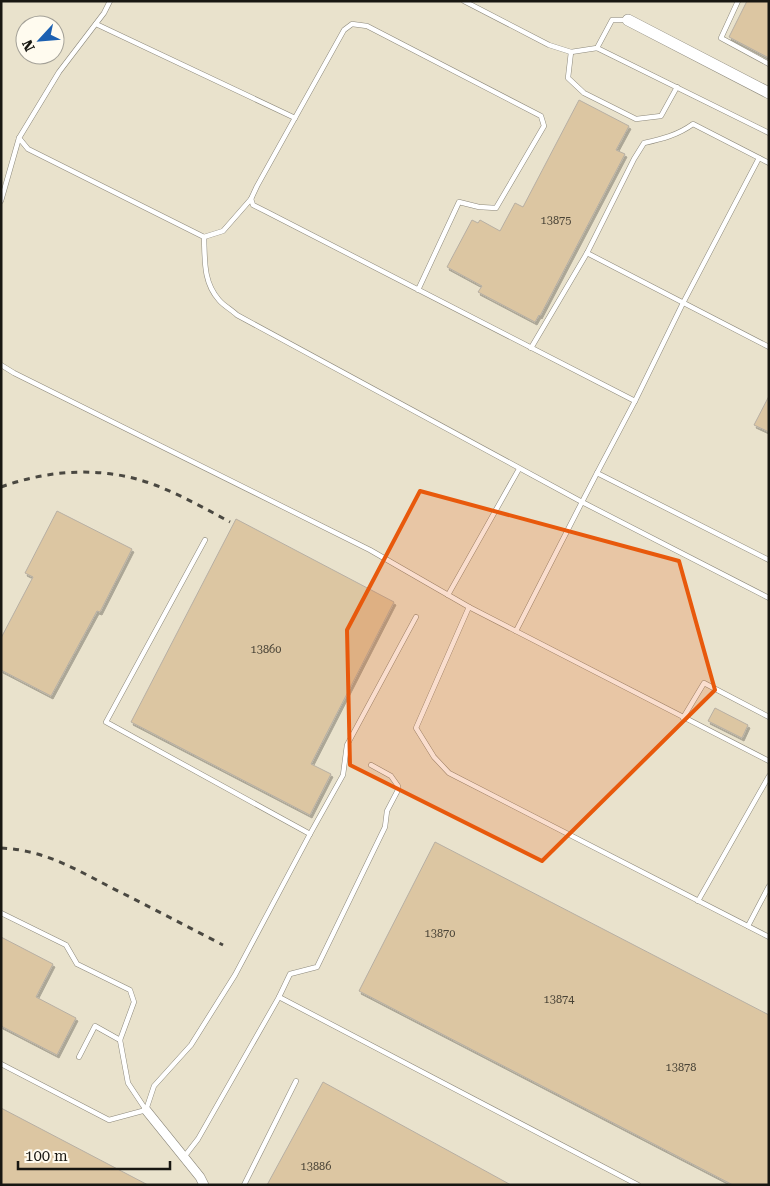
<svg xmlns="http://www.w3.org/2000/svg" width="770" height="1186" font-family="'Roboto Serif',serif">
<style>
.built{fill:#e9e2cc;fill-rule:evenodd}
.building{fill:#dcc6a2;stroke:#b7afa3;filter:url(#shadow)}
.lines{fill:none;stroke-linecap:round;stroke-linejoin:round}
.service-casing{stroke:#8c887b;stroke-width:5.5}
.minor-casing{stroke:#8c887b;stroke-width:10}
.tertiary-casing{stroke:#8c887b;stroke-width:12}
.service{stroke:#fff;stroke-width:4.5}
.minor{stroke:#fff;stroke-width:9}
.tertiary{stroke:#fff;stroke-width:11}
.rail{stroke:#4a4841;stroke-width:3;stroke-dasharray:6 6;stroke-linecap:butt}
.marked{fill:#e8590c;fill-opacity:0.2;stroke:#e8590c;stroke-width:4;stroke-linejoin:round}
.labels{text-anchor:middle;stroke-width:4;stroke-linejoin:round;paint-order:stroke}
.number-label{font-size:11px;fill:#494336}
</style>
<defs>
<filter id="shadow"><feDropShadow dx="2" dy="3" stdDeviation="0" flood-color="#0004"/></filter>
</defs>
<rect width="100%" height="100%" fill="#f2eedf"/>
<path class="built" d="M 1,1 L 769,1 L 769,1185 L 1,1185 ZM 25,25 L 55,25 L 55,55 L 25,55 Z"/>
<g class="building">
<path d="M 747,1 L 769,1 L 769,58 L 729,37 Z"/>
<path d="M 579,100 L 629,126 L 616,150 L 625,154 L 540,316 L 539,315 L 535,322 L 478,292 L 482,286 L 447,267 L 472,220 L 478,223 L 480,220 L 500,231 L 515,203 L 523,207 Z"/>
<path d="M 769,396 L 769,432 L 754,425 Z"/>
<path d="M 57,511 L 132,549 L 100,612 L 97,611 L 51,696 L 1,670 L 1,638 L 33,577 L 25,573 Z"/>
<path d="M 236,519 L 394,602 L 311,764 L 331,774 L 310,815 L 131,722 Z"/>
<path d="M 715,708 L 748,725 L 742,738 L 708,721 Z"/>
<path d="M 435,842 L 769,1015 L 769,1185 L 733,1185 L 359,991 Z"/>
<path d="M 1,937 L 53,964 L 36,997 L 76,1018 L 57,1055 L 1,1026 Z"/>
<path d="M 323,1082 L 511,1185 L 267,1185 Z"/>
<path d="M 1,1108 L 148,1185 L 1,1185 Z"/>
</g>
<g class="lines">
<defs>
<g id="service">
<path d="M 110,1 L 104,13 L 59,72 L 19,138 L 28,149 L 204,237 L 223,231 L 251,199"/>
<path d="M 464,1 L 549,45 L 571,52 L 597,48 L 612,20 L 626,20"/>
<path d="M 738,1 L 721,38 L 769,64"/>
<path d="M 96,24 L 295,118"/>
<path d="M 597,48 L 769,133"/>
<path d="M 571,52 L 568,78 L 584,93 L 636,119 L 661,116 L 677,87"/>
<path d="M 769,163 L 693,124 C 678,135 662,139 644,143 L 634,159 L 587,253 L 769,347"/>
<path d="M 1,201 L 19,138"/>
<path d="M 204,237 C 205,260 203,282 219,300 C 224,306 232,310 237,315 L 582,502 L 597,473"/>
<path d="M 418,290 L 459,202 L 479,207 L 496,208 L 544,126 L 541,116 L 367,26 L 352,24 L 344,30 L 257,186 L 251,199 L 253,205 L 267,212 L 635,401 L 597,473 L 769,560"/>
<path d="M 531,348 L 587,253"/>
<path d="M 1,365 L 14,373 L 370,550 L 469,607 L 416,728 L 434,757 L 449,773 L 769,937"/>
<path d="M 635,401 L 683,303 L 759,158"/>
<path d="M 448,595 L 519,469"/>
<path d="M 469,607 L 769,761"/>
<path d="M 516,631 L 582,502 L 769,598"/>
<path d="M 683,718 L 704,683 L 769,717"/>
<path d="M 310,834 L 343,775 L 347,745 L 416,617"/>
<path d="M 698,901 L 769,776"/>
<path d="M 1,913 L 66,945 L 77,964 L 130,990 L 134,1002 L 120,1040"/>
<path d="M 748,926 L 769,886"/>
<path d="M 279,997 L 290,974 L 317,967 L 385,827 L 387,811 L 398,790 L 398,786 L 391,776 L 371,765"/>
<path d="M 79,1057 L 95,1026 L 120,1040 L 128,1083 L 146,1110"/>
<path d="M 1,1064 L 109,1120 L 146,1110"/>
<path d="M 146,1110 L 154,1086 L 191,1045 L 235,975 L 310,834 L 106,722 L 205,540"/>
<path d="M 184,1157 L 198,1139 L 279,997 L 638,1185"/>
<path d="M 244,1185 L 296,1081"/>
</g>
<path id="minor" d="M 146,1110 L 200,1177 L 204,1185"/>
<path id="tertiary" d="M 628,20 L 769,93"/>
</defs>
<use href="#service" class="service-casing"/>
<use href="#minor" class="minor-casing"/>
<use href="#tertiary" class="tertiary-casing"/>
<use href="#service" class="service"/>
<use href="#minor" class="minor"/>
<use href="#tertiary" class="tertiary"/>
<g class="rail">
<path d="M 1,487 C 51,469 105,466 155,485 C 181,495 206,509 230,522"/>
<path d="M 1,848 C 47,850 80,872 120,892 C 154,909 188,927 223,945"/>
</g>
</g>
<path class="marked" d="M 420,491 L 679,561 L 715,690 L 542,861 L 350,765 L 347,630 Z"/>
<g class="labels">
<g class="number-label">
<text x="556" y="224">13875</text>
<text x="266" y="653">13860</text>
<text x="440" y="937">13870</text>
<text x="559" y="1003">13874</text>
<text x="681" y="1071">13878</text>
<text x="316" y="1170">13886</text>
</g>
</g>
<rect width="770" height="1186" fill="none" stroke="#181712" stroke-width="5"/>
<g transform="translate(40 40) rotate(244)"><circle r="24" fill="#fffbef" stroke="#a3a097"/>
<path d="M0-4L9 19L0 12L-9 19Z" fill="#1c60b1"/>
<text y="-8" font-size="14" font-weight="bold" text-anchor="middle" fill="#181712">N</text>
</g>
<path d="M18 1161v8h152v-8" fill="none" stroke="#181712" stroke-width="2.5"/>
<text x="25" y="1161" font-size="15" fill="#181712" stroke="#fffbef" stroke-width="4" paint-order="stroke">100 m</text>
</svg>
